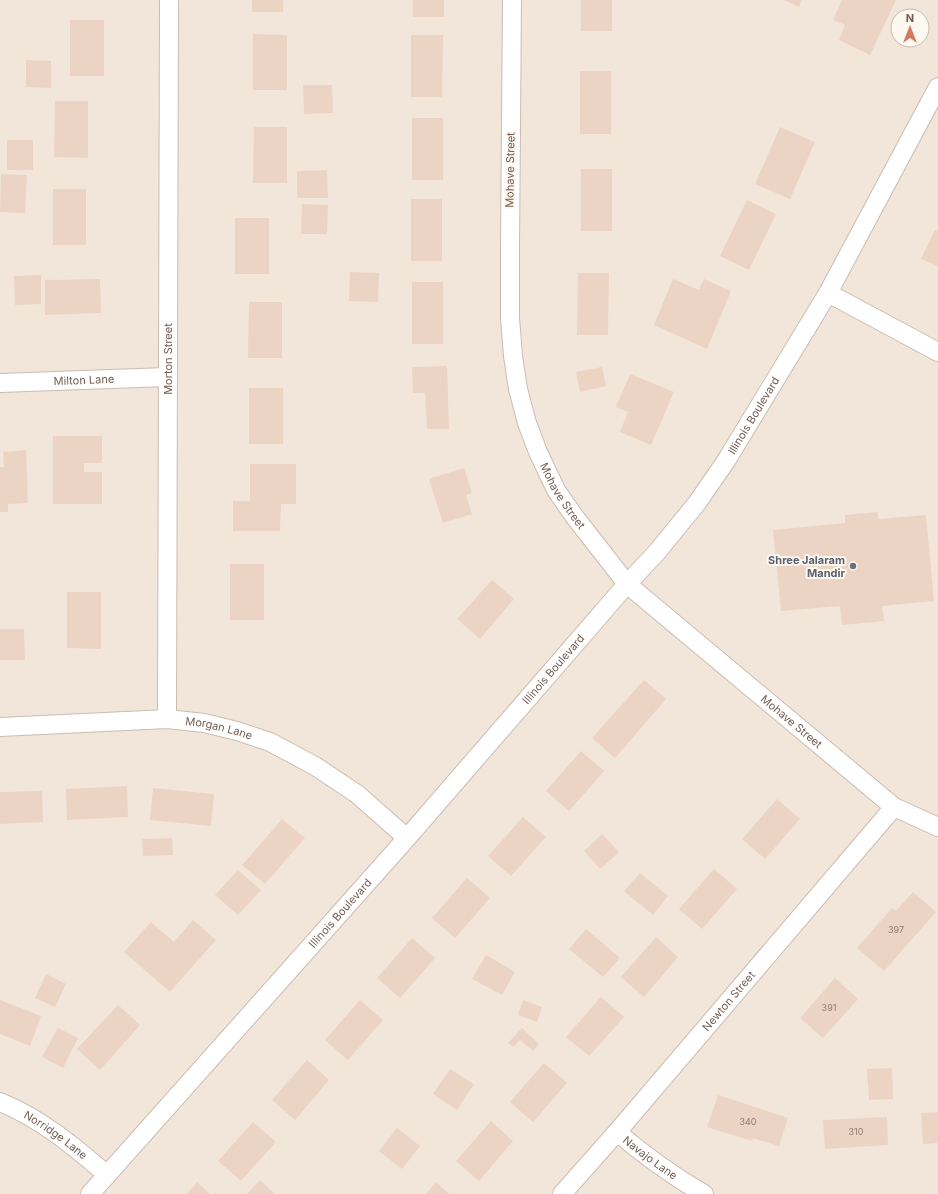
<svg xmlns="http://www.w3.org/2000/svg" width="938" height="1194" font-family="Inter,sans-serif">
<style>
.residential{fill:#f1e6d9;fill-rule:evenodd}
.building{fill:#ecd4c5}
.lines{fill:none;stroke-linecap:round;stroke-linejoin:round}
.street-casing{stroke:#cbbcb1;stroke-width:20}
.street{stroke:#fff;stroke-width:18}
.worship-dot{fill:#6b7280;stroke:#fdf8f0;stroke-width:1.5}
.labels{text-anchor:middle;stroke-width:4;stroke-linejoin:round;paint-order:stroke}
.number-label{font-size:9px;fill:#907a6d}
.street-label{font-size:11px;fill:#725c50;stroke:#fdf8f0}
.worship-label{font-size:11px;font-weight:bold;fill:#5b616d;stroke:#fdf8f0;text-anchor:end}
</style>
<rect width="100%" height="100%" fill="#faf4ea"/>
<path class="residential" d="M 0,0 L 938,0 L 938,1194 L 0,1194 ZM 898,16 L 922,16 L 922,40 L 898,40 Z"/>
<g class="building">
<rect x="252" y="0" width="31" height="12"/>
<rect x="413" y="0" width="31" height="17"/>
<rect x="581" y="0" width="31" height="31"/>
<path d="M 784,0 L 802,0 L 799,7 Z"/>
<path d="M 842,0 L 896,0 L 870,55 L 839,40 L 845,25 L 833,20 Z"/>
<rect x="70" y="20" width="34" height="56"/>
<path d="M 253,34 L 287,35 L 287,90 L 253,90 Z"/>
<path d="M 411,35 L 443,35 L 442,97 L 411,97 Z"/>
<path d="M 26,60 L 51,61 L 51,88 L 26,87 Z"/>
<rect x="580" y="71" width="31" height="63"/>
<path d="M 303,85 L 332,85 L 333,113 L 304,114 Z"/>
<path d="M 55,101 L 88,101 L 88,158 L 54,157 Z"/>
<rect x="412" y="118" width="31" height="62"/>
<path d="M 254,127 L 287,127 L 287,183 L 253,183 Z"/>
<path d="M 780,127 L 815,142 L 790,199 L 755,184 Z"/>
<rect x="7" y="140" width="26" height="30"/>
<rect x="581" y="169" width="31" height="62"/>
<path d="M 327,170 L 328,198 L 297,198 L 297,171 Z"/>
<path d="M 1,174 L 27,175 L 25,213 L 0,212 Z"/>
<rect x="53" y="189" width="33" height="56"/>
<rect x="411" y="199" width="31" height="62"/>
<path d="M 747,200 L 776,214 L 749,270 L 720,256 Z"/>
<path d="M 302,204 L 328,205 L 327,234 L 301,234 Z"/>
<rect x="235" y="218" width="34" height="56"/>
<path d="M 935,230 L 938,231 L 938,266 L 921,259 Z"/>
<path d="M 350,272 L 379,273 L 378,302 L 349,301 Z"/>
<path d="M 578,273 L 609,273 L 608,335 L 577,335 Z"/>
<path d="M 41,275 L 41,304 L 15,305 L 14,276 Z"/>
<path d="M 100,279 L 101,313 L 45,315 L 45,280 Z"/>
<path d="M 673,279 L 699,290 L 704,279 L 731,291 L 707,349 L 654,325 Z"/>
<rect x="412" y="282" width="31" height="62"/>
<path d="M 249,302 L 282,302 L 282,358 L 248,358 Z"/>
<path d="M 447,366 L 449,429 L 427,429 L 425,393 L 413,393 L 412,367 Z"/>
<path d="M 602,367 L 606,386 L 580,392 L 576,372 Z"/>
<path d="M 630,374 L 674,392 L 651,445 L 620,432 L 628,412 L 616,407 Z"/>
<rect x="249" y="388" width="34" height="56"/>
<path d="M 53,436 L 102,436 L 102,463 L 84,463 L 84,472 L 102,472 L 102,504 L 53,504 Z"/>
<path d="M 26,450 L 28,503 L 8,504 L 8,512 L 0,512 L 0,467 L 4,467 L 3,452 Z"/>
<path d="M 250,464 L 296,464 L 296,504 L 281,504 L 280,531 L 233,531 L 233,501 L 250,501 Z"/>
<path d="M 464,468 L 472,493 L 466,495 L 472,514 L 443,523 L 429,479 Z"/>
<path d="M 878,512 L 878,519 L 926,515 L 934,601 L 882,606 L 884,621 L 842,625 L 840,606 L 781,611 L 773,530 L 845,523 L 845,515 Z"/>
<rect x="230" y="564" width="34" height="56"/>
<path d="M 492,580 L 514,599 L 480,639 L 457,619 Z"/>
<path d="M 67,592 L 101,592 L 101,649 L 67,648 Z"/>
<path d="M 0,629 L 24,629 L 25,660 L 0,660 Z"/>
<path d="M 644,680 L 666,699 L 615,758 L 592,738 Z"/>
<path d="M 581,751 L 604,771 L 569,811 L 546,791 Z"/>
<path d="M 127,786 L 128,817 L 67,820 L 66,789 Z"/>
<path d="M 153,788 L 214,794 L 211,826 L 150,820 Z"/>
<path d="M 42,791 L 43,822 L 0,824 L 0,792 Z"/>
<path d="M 777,799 L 800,819 L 765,859 L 742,839 Z"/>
<path d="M 523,817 L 546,837 L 511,876 L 488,856 Z"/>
<path d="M 282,819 L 305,838 L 265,884 L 242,865 Z"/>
<path d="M 602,834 L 619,852 L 600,869 L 584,851 Z"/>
<path d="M 172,838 L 173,855 L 143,856 L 142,839 Z"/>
<path d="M 714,869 L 737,889 L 702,929 L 679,909 Z"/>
<path d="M 238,870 L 261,890 L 238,915 L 215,895 Z"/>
<path d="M 640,873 L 668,896 L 653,915 L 624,891 Z"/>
<path d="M 467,878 L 490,898 L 455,938 L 432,918 Z"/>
<path d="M 913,892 L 936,912 L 884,971 L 857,948 L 892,908 L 896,911 Z"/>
<path d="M 193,920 L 216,940 L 170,992 L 124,952 L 151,922 L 174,942 Z"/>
<path d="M 586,929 L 620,958 L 603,977 L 569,949 Z"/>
<path d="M 656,937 L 678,957 L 644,997 L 621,977 Z"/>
<path d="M 412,938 L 435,958 L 400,998 L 377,978 Z"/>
<path d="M 486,955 L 515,972 L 502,995 L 472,979 Z"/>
<path d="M 46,974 L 66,984 L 55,1007 L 35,998 Z"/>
<path d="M 835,978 L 858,999 L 823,1038 L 800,1018 Z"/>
<path d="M 601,997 L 624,1017 L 589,1056 L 566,1037 Z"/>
<path d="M 0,1000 L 41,1016 L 30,1046 L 0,1034 Z"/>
<path d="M 360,1000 L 383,1020 L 348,1060 L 325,1040 Z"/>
<path d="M 523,1000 L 542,1007 L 537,1022 L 518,1015 Z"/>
<path d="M 118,1005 L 140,1025 L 100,1070 L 77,1049 Z"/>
<path d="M 58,1028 L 78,1038 L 63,1068 L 42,1057 Z"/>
<path d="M 522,1028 L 539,1044 L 533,1051 L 520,1040 L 513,1047 L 508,1043 Z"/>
<path d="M 307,1060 L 329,1080 L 295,1120 L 272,1100 Z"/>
<path d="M 544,1063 L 567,1083 L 533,1122 L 510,1102 Z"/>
<path d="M 892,1068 L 893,1099 L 869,1100 L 867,1069 Z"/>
<path d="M 450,1069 L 474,1084 L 457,1110 L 433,1094 Z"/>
<path d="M 718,1095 L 788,1118 L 779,1146 L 753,1138 L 752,1141 L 707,1127 Z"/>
<path d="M 938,1112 L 938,1143 L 923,1144 L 921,1113 Z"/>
<path d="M 887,1117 L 888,1145 L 825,1149 L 823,1120 Z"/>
<path d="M 491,1121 L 513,1141 L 479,1181 L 456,1161 Z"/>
<path d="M 253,1122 L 276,1142 L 241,1181 L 218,1161 Z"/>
<path d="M 397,1128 L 420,1146 L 402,1169 L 379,1151 Z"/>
<path d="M 260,1180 L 275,1194 L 247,1194 Z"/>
<path d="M 197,1182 L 210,1194 L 187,1194 Z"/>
<path d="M 436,1182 L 449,1194 L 426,1194 Z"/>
</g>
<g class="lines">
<defs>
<g id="street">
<path id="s1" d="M 512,0 L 510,248 L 510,318 L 513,356 L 518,389 L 527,423 L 538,452 L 556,490 L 574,516 L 627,584 L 894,807 L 938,827"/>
<path d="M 828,293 L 938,352"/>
<path id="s2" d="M 0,383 L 167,377"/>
<path id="s3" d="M 167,719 L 169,0"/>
<path id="s4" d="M 0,727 L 167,719 L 204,723 L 237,731 L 270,742 L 315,766 L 357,794 L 407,838"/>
<path id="s5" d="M 0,1102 C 40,1118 75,1147 107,1175"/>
<path id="s6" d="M 617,1132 C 645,1156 673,1176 704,1194"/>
<path id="s7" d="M 90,1194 L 407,838 L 627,584 L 657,552 L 697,503 L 726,461 L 828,293 L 938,87"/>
<path id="s8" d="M 562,1194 L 617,1132 L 894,807"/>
</g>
</defs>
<use href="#street" class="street-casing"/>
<use href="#street" class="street"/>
</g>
<circle class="worship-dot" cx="853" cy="566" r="4"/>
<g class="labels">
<g class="number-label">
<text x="896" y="933">397</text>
<text x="829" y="1011">391</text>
<text x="748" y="1125">340</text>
<text x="856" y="1135">310</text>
</g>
<g class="street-label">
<text transform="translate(510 170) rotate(-89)" y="4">Mohave Street</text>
<text dy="4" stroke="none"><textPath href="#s3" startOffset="360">Morton Street</textPath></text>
<text dy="4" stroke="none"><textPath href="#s2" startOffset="84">Milton Lane</textPath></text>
<text dy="4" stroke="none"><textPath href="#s7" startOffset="1024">Illinois Boulevard</textPath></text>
<text dy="4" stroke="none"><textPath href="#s1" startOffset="506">Mohave Street</textPath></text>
<text dy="4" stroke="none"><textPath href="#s7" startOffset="700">Illinois Boulevard</textPath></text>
<text dy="4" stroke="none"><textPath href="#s1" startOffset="830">Mohave Street</textPath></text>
<text dy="4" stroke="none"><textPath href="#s4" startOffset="220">Morgan Lane</textPath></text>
<text dy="4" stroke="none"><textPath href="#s7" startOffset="376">Illinois Boulevard</textPath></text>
<text dy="4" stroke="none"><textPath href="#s8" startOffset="255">Newton Street</textPath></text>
<text dy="4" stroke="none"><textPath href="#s5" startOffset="65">Norridge Lane</textPath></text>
<text dy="4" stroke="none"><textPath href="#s6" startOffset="42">Navajo Lane</textPath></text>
</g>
<g class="worship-label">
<text x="845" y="564">Shree Jalaram<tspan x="845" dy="13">Mandir</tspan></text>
</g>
</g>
<g transform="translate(910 28)"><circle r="19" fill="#fdf8f0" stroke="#c5bab0"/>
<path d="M0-3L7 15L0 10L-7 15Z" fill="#d5785e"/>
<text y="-6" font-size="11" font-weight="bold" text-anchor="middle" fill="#725c50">N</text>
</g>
</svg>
